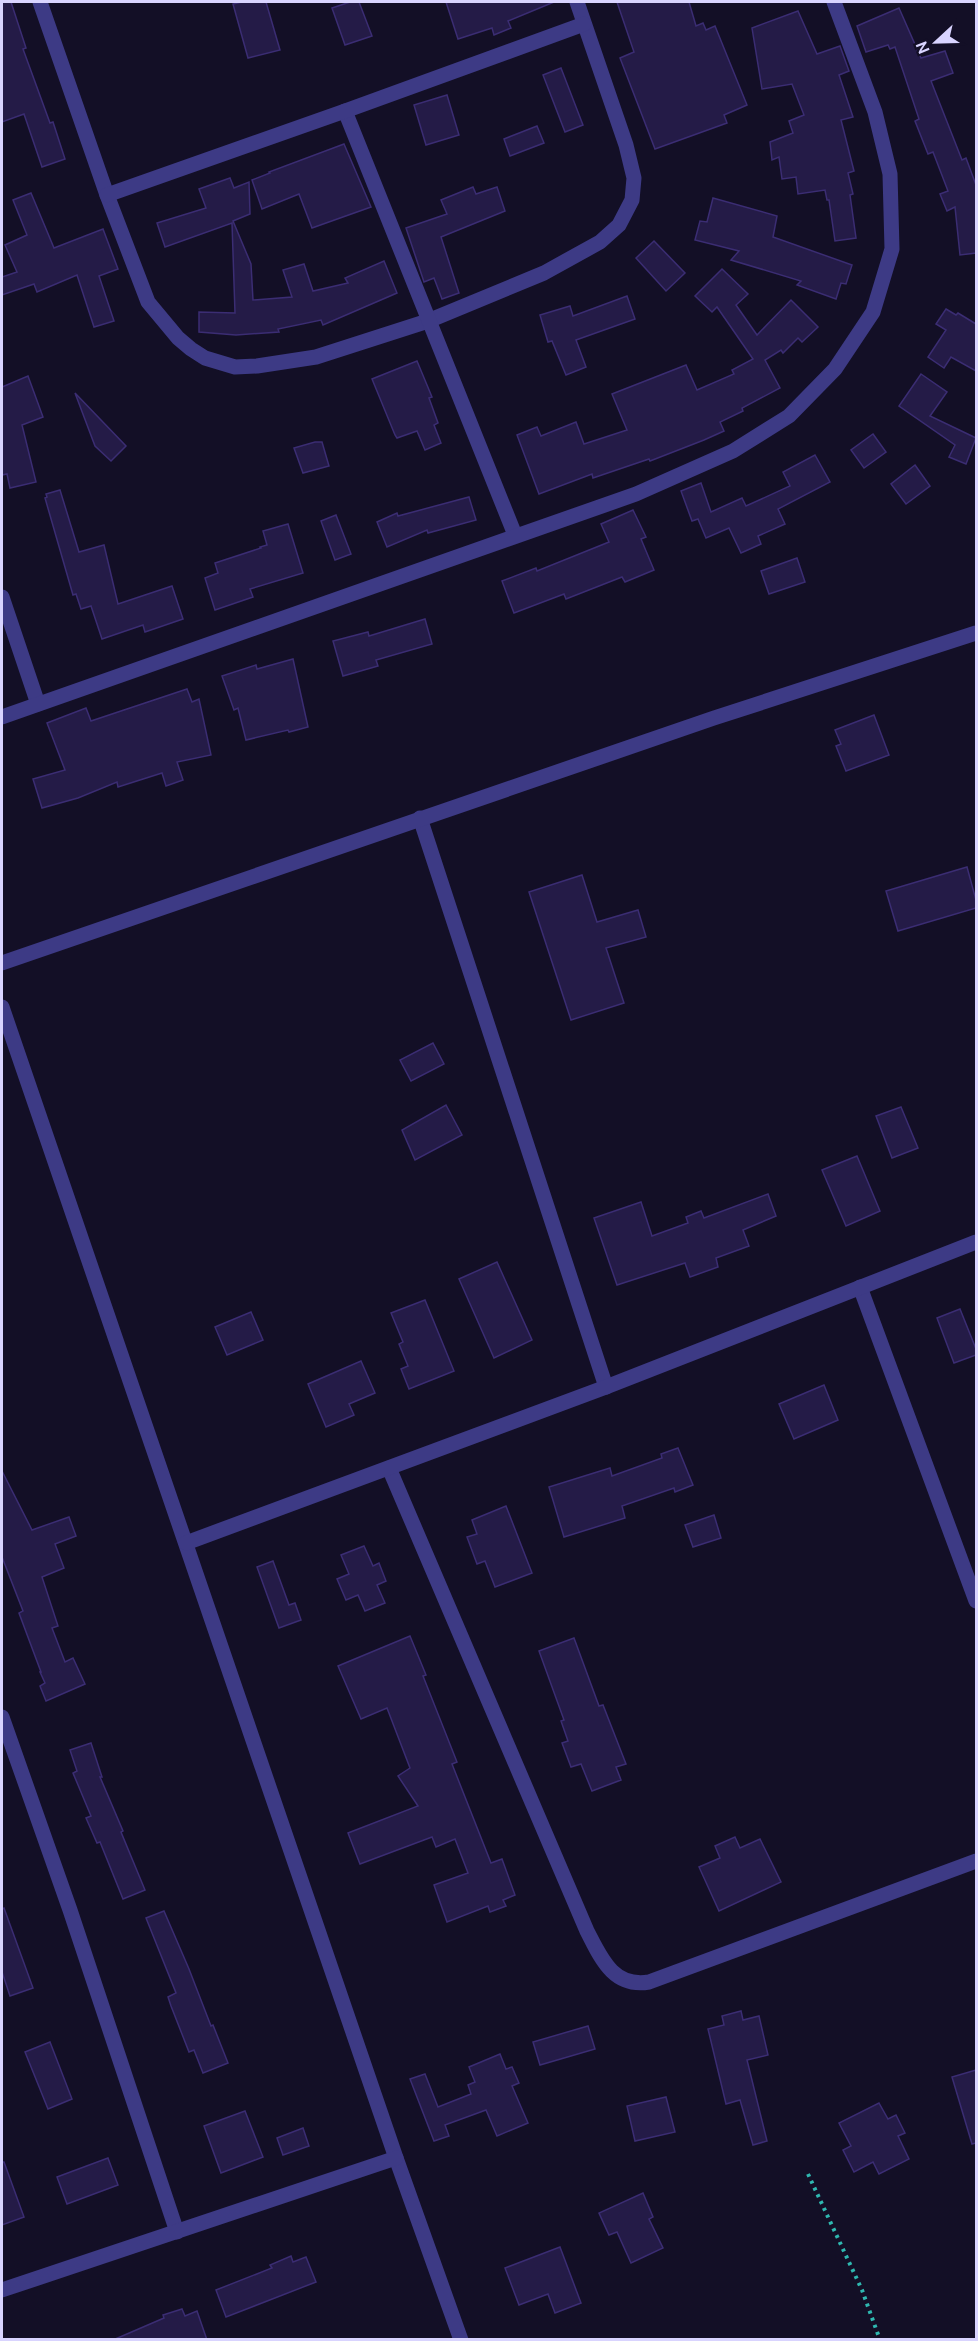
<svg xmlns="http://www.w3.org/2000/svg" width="978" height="2341" font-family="Ubuntu,sans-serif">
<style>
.building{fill:#241b47;stroke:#3b2d73;stroke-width:1.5}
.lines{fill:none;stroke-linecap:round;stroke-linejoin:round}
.path{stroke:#2fb8b0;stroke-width:4;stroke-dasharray:3 4.5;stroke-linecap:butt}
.minor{stroke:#3d3a85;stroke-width:15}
</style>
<rect width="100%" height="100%" fill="#130f26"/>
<g class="building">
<path d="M 2,2 L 11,2 L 26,48 L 23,49 L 50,123 L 53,122 L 65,159 L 42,167 L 24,114 L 2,122 Z"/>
<path d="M 242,2 L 266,2 L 280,50 L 248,58 L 233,4 Z"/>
<path d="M 350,2 L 359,2 L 372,36 L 345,45 L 332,8 Z"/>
<path d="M 446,2 L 554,2 L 508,21 L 511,28 L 494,35 L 492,28 L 458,39 Z"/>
<path d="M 617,2 L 689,2 L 696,26 L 703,23 L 706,30 L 715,26 L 747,105 L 724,115 L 727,123 L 655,149 L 620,58 L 634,52 Z"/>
<path d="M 899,8 L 921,58 L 945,51 L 953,73 L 931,81 L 962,160 L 966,158 L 976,185 L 976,253 L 960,255 L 955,207 L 947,211 L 940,194 L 948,191 L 933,152 L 928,154 L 915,121 L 919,119 L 895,47 L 890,49 L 888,45 L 866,52 L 857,26 Z"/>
<path d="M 798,11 L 817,54 L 840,46 L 849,71 L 839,75 L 853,117 L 841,120 L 854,171 L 848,173 L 853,194 L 850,195 L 856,238 L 835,241 L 829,200 L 827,200 L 825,190 L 798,194 L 796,177 L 782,179 L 779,157 L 772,160 L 770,142 L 793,133 L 789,121 L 804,115 L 792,84 L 762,89 L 752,28 Z"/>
<path d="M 561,68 L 583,125 L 565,132 L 543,75 Z"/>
<path d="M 447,95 L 459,135 L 426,145 L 414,105 Z"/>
<path d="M 537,126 L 544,143 L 510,156 L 504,139 Z"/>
<path d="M 344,144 L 371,207 L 312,228 L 299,194 L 262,209 L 252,180 L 270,173 L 269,172 Z"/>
<path d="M 230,178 L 234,188 L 249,182 L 250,214 L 233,221 L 251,264 L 253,300 L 292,297 L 283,270 L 304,264 L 313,291 L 348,283 L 345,278 L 384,261 L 397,293 L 323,325 L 321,320 L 278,329 L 279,332 L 236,335 L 199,332 L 199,312 L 235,313 L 232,223 L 165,247 L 157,223 L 206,208 L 199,189 Z"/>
<path d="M 473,187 L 476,194 L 497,187 L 505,211 L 441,237 L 459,293 L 442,299 L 434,278 L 424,282 L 406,228 L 447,214 L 441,200 Z"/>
<path d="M 31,193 L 54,248 L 103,229 L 118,269 L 99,276 L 114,321 L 94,327 L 77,275 L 37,292 L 34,284 L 2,295 L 2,277 L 17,272 L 5,245 L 27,235 L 13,200 Z"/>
<path d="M 713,198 L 777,216 L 773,237 L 852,265 L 846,284 L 841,283 L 836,299 L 797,285 L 801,281 L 731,260 L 739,251 L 695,240 L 700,221 L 707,222 Z"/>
<path d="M 654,241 L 685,273 L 666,291 L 636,258 Z"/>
<path d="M 722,269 L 748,294 L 736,305 L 757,335 L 791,300 L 818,327 L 802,342 L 798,338 L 783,353 L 781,350 L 765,360 L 780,388 L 742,408 L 743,411 L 720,422 L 724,431 L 704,440 L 650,461 L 649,459 L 593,478 L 592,474 L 539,494 L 517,435 L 537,427 L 541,436 L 576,422 L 584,444 L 627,430 L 612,394 L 686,365 L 697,390 L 734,374 L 732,370 L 753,359 L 717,307 L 712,312 L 695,296 Z"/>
<path d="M 627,296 L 635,319 L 576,340 L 586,367 L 566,375 L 552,341 L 548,342 L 540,315 L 570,306 L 573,316 Z"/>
<path d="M 946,309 L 956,315 L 958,313 L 976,324 L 976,371 L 951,357 L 944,368 L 928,357 L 946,330 L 936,324 Z"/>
<path d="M 417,361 L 432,397 L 429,398 L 438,423 L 434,425 L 441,443 L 425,450 L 417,431 L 397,438 L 395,435 L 372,379 Z"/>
<path d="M 921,374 L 947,392 L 930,416 L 976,438 L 966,464 L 949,457 L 955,445 L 899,406 Z"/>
<path d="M 28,376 L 43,417 L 22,425 L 36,482 L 10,488 L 7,474 L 2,475 L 2,387 Z"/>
<path d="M 75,393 L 126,446 L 111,461 L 95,446 Z"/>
<path d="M 873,434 L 886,452 L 864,468 L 851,450 Z"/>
<path d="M 315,442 L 322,442 L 329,466 L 303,473 L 294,448 Z"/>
<path d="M 815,455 L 830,482 L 778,509 L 785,524 L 758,536 L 761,544 L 741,553 L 729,528 L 706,538 L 698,519 L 692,521 L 681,491 L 701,483 L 711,512 L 742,498 L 746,506 L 790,486 L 783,472 Z"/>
<path d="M 915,465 L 930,486 L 906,504 L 891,484 Z"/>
<path d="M 60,490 L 79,552 L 104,545 L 118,604 L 172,586 L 183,619 L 145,632 L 143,625 L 102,639 L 91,606 L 81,609 L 76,594 L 73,595 L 45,498 L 47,497 L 46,494 Z"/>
<path d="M 469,497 L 476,520 L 428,533 L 427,530 L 387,547 L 377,522 L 397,513 L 398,516 Z"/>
<path d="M 633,510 L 646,537 L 641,539 L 654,570 L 625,582 L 622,577 L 566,599 L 564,594 L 514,613 L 502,581 L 536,568 L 537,571 L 609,542 L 601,524 Z"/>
<path d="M 336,515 L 351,554 L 335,560 L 321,521 Z"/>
<path d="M 288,524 L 303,573 L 250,589 L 253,597 L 215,610 L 205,578 L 218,573 L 215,563 L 261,548 L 260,547 L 267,545 L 263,531 Z"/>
<path d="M 797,558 L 805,582 L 769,594 L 761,571 Z"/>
<path d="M 425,619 L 432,644 L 376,660 L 378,666 L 343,676 L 333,641 L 368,632 L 369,636 Z"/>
<path d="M 293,659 L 308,727 L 289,732 L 288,730 L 246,740 L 238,708 L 234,710 L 222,676 L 256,665 L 257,669 Z"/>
<path d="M 187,689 L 192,702 L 199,699 L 211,755 L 177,762 L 183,780 L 166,786 L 162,773 L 118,787 L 117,782 L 78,798 L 42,808 L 33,779 L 65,770 L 47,723 L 86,708 L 91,721 Z"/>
<path d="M 874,715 L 889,755 L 846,771 L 836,746 L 841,744 L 835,730 Z"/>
<path d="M 967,867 L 976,900 L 976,908 L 898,931 L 886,891 Z"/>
<path d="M 582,875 L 597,922 L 638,910 L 646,937 L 606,948 L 624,1003 L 571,1020 L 529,892 Z"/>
<path d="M 433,1043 L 444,1064 L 411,1081 L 400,1060 Z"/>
<path d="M 446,1105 L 462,1135 L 415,1160 L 402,1130 Z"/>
<path d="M 901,1107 L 918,1148 L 892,1158 L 876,1116 Z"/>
<path d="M 857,1156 L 880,1211 L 846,1226 L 822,1170 Z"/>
<path d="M 768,1194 L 776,1216 L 743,1230 L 749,1246 L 716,1258 L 718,1267 L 690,1277 L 685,1263 L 617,1285 L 594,1218 L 641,1202 L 652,1236 L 688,1223 L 686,1217 L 701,1211 L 704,1218 Z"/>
<path d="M 497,1262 L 532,1340 L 494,1358 L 459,1279 Z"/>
<path d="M 425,1300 L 454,1371 L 409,1389 L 401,1369 L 408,1366 L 399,1344 L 403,1342 L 391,1313 Z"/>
<path d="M 960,1309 L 976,1349 L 976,1355 L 954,1363 L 937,1318 Z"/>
<path d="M 251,1312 L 263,1340 L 227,1355 L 215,1327 Z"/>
<path d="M 361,1361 L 375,1393 L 349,1404 L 354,1415 L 326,1427 L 308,1384 Z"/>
<path d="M 824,1385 L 838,1420 L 794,1439 L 779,1404 Z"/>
<path d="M 678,1448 L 693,1485 L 675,1492 L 674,1488 L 622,1506 L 625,1518 L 564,1537 L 549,1487 L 610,1468 L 612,1476 L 662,1458 L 661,1454 Z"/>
<path d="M 2,1471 L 32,1530 L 69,1517 L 76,1536 L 55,1544 L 64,1568 L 42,1577 L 58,1626 L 52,1628 L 65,1662 L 73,1658 L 85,1684 L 46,1701 L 40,1686 L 45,1683 L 40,1672 L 41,1672 L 19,1613 L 23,1611 L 2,1557 Z"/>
<path d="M 506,1506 L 532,1573 L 495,1587 L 485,1561 L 477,1564 L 467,1537 L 477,1534 L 472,1520 Z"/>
<path d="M 714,1515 L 721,1538 L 693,1547 L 685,1525 Z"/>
<path d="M 364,1546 L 373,1566 L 379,1563 L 386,1581 L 377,1585 L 385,1603 L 365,1611 L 358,1595 L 346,1600 L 337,1579 L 349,1574 L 341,1555 Z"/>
<path d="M 273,1561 L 289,1605 L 295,1603 L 301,1620 L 279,1628 L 257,1567 Z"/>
<path d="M 410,1636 L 426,1675 L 423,1676 L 457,1762 L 452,1764 L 491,1863 L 502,1859 L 515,1895 L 503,1900 L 506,1906 L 490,1912 L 488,1906 L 447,1922 L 434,1885 L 468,1873 L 455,1839 L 436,1847 L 432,1837 L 360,1864 L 348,1833 L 418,1806 L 398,1776 L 410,1768 L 387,1708 L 361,1719 L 338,1666 Z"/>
<path d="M 574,1638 L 599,1706 L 603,1705 L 626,1764 L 616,1767 L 621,1780 L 592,1791 L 581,1764 L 571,1767 L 562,1743 L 568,1741 L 561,1721 L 564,1720 L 539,1651 Z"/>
<path d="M 91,1743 L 102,1777 L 100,1777 L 123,1831 L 121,1832 L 145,1890 L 123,1899 L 100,1842 L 97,1843 L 86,1818 L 91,1816 L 73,1773 L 77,1771 L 70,1750 Z"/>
<path d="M 735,1837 L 740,1848 L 760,1839 L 781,1882 L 719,1911 L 699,1867 L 720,1858 L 715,1846 Z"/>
<path d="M 4,1908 L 33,1988 L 10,1996 L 2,1972 L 2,1909 Z"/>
<path d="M 164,1911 L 189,1969 L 211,2026 L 213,2025 L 228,2063 L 203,2073 L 194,2050 L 189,2052 L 171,2006 L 168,1997 L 176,1993 L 146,1918 Z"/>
<path d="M 741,2011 L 743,2020 L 759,2016 L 768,2055 L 747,2060 L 767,2141 L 753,2145 L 740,2100 L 726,2104 L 708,2029 L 724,2025 L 722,2016 Z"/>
<path d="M 588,2026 L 595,2049 L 540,2065 L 533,2042 Z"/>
<path d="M 50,2042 L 72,2099 L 48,2109 L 25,2052 Z"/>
<path d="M 500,2054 L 506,2069 L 512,2067 L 519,2083 L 512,2086 L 528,2123 L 497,2136 L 486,2110 L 445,2125 L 449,2136 L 434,2141 L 410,2079 L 425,2074 L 438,2107 L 471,2094 L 468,2085 L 475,2082 L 469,2067 Z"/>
<path d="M 976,2070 L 976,2143 L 972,2144 L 952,2077 Z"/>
<path d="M 666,2097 L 675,2132 L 635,2141 L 627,2106 Z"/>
<path d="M 879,2103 L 888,2119 L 896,2115 L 905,2133 L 898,2136 L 909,2159 L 879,2174 L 873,2162 L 854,2172 L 843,2150 L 851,2146 L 839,2123 Z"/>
<path d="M 245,2111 L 263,2157 L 221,2173 L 204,2126 Z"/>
<path d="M 303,2128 L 309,2146 L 283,2155 L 277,2138 Z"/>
<path d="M 108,2158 L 118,2185 L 67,2204 L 57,2177 Z"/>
<path d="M 2,2162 L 4,2162 L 24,2217 L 2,2225 Z"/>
<path d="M 643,2193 L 653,2217 L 649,2219 L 663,2248 L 631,2263 L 617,2232 L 609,2235 L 599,2213 Z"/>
<path d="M 560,2247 L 581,2303 L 555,2313 L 548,2294 L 519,2305 L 505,2268 Z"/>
<path d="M 291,2256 L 293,2262 L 306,2257 L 316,2282 L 226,2317 L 216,2290 L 272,2268 L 270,2265 Z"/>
<path d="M 182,2309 L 185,2316 L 197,2311 L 207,2340 L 113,2340 L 164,2318 L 163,2315 Z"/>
</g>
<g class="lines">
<path class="path" d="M 808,2174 L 862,2290 L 880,2340"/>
<g class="minor">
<path d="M 40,2 L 107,195 L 148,302 L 178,338 L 191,349 L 205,358 L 235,367 L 257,366 L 316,357 L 428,321 L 544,273 L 600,242 L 619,225 L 632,200 L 634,178 L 626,145 L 577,2"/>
<path d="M 345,111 L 515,535"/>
<path d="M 107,195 L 345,111 L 584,24"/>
<path d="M 2,597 L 38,704"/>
<path d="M 2,717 L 636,494 L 733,451 L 789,416 L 835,369 L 873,312 L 892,249 L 890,174 L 875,112 L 834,2"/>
<path d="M 420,818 L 606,1387"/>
<path d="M 2,963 L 714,718 L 976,633"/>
<path d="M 2,1007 L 396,2158 L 461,2340"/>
<path d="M 860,1287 L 976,1601"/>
<path d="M 389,1468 L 587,1931 C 601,1958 613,1988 649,1982 L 976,1861"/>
<path d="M 186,1543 L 606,1387 L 976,1242"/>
<path d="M 2,1717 L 70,1910 L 177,2232"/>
<path d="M 2,2290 L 396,2158"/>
</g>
</g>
<rect width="978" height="2341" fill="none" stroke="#d9d4ff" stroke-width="6"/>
<g transform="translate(936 42) rotate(248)" stroke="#130f26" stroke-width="4.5" paint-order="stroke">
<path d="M0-4.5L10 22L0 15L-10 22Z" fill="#d9d4ff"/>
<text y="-9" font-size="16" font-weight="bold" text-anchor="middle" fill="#d9d4ff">N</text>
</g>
</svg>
